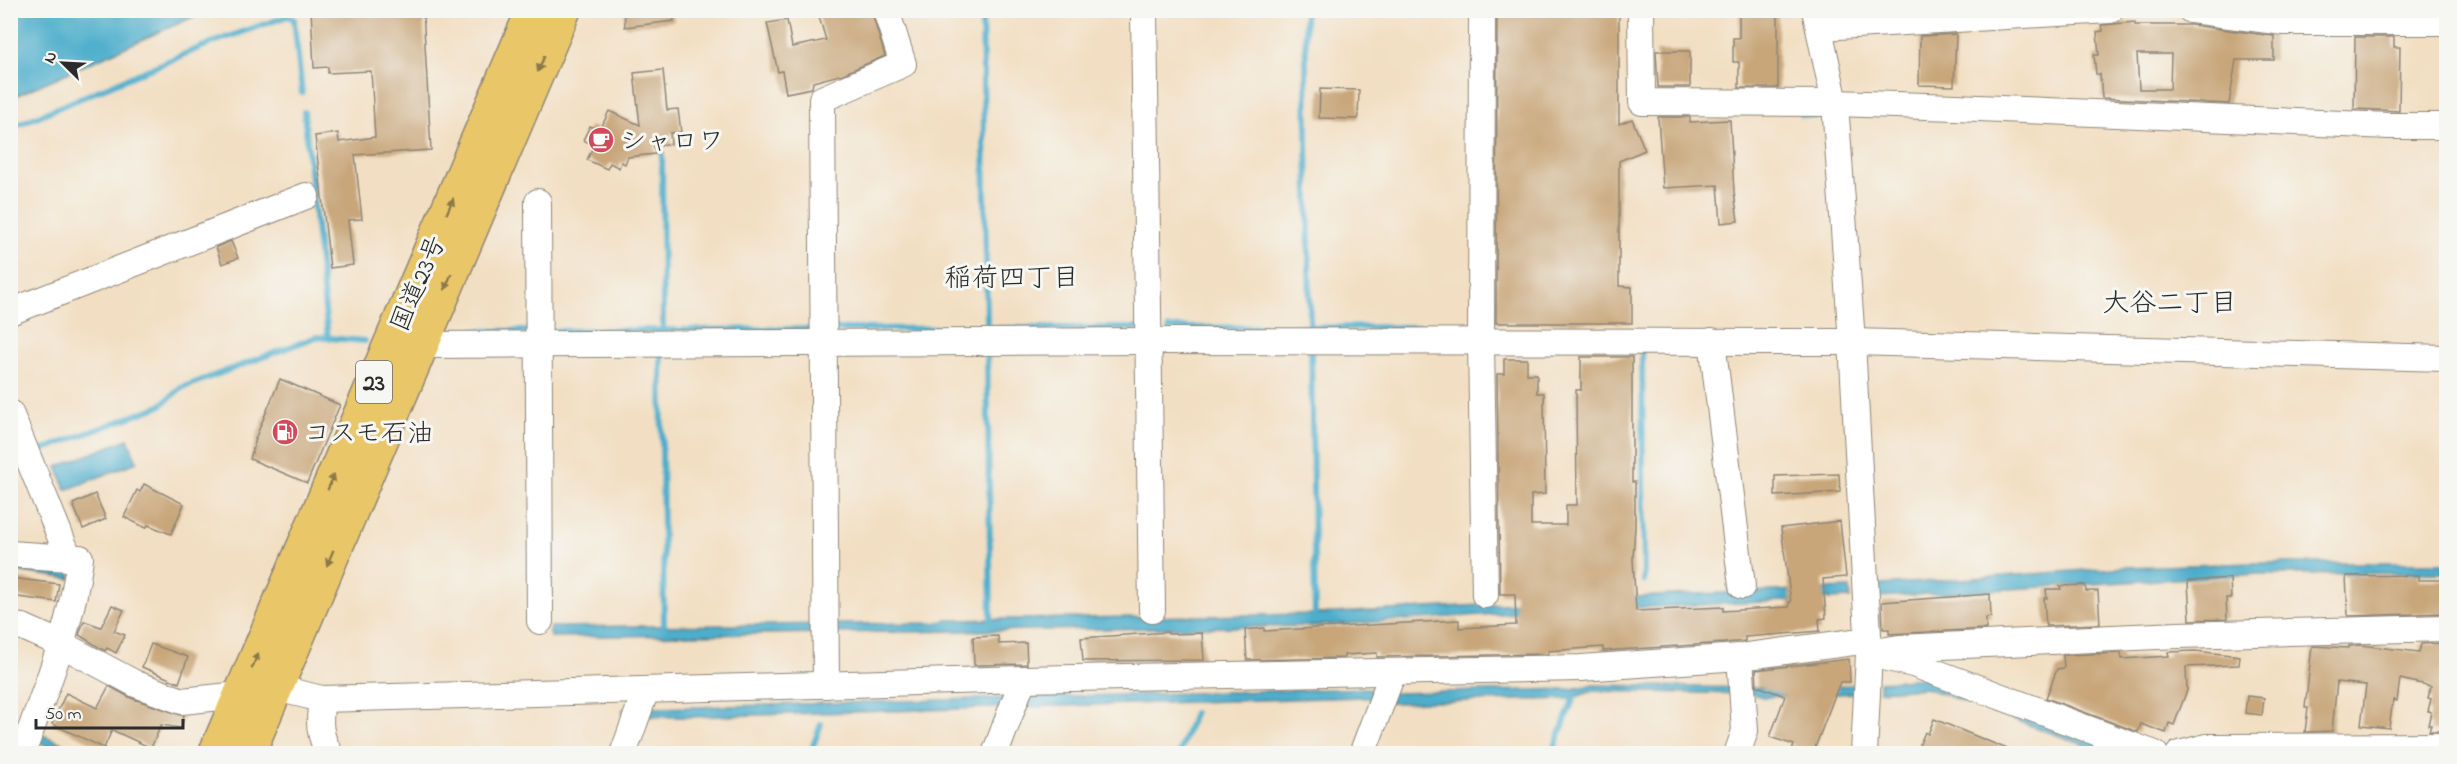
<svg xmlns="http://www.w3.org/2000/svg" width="2457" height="764" font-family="'Indie Flower','Klee One',sans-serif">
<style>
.water{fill:#4daecc;stroke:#3c6c7c;stroke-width:1.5}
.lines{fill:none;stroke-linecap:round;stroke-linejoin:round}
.stream{stroke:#4daecc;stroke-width:6}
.building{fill:#c8a679;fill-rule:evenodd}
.minor-casing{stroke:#8e8577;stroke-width:28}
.highway-casing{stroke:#8e8577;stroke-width:36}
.minor{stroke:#fff;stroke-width:26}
.highway{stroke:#e9c769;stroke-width:33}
.oneway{fill:#8a794a}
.labels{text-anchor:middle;stroke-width:6;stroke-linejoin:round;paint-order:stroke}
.shield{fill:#f6f6f2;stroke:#686867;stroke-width:1.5}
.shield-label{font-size:24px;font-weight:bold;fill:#2b2b2b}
.poi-label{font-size:26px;fill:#2b2b2b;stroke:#f6f6f2;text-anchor:start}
.street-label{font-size:26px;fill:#2b2b2b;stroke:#f6f6f2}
.neighbourhood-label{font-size:27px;fill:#2b2b2b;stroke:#f6f6f2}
</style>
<rect width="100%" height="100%" fill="#f6f6f2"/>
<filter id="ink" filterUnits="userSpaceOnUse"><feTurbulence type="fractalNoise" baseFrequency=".0167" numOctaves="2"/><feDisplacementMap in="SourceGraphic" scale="12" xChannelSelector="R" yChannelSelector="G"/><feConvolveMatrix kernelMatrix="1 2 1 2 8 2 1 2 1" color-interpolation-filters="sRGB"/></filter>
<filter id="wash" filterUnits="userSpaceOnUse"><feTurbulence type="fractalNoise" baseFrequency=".008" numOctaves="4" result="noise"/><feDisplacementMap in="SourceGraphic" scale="24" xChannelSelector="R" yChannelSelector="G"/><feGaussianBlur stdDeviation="1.35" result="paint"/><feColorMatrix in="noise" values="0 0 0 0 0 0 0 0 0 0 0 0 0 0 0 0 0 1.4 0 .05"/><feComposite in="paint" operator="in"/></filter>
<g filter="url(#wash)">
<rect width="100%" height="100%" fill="#f2dfc3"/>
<g class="water">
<path d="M 10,11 L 11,10 L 215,11 L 193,17 L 11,98 Z"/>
<path d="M 128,439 L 137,462 L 66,490 L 57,467 Z"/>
<path d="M 11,559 L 70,567 L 71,579 L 11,570 Z"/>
<path d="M 2256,563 L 2446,563 L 2446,573 L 2258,574 L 1879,597 L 1880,585 L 2127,567 Z"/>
<path d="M 1850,588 L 1851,598 L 1496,614 L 1314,626 L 550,637 L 550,627 L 935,623 L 947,620 L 1315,614 L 1672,595 Z"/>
<path d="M 1923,678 L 2134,753 L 2107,753 L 1926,688 L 1879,691 L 1879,682 Z"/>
<path d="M 1593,685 L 1756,688 L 1859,685 L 1858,693 L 1763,697 L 1752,694 L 1593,691 L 1570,699 L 1391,703 L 1363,697 L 684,717 L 623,716 L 623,709 L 1366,688 L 1395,693 L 1571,689 Z"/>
<path d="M 10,724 L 38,733 L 85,753 L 63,753 L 36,741 L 11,734 Z"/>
</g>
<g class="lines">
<g class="stream">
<path d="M 982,10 L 987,324"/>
<path d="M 1305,10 L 1310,325"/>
<path d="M 304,112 L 328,338"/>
<path d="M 1802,115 L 1818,116"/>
<path d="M 10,128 L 211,43 L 288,16 L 294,19 L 302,93"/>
<path d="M 662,153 L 663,325"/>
<path d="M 1169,328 L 1464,327"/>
<path d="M 833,329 L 1142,328"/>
<path d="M 457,331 L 531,331"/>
<path d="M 549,331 L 816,329"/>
<path d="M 1311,350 L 1315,619"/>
<path d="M 1639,350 L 1642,350 L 1644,581"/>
<path d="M 987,352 L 991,619"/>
<path d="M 661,353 L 664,631"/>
<path d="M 34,453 L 160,406 L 181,388 L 316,337 L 365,341"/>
<path d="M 810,754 L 821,724"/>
<path d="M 1179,754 L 1194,713"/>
<path d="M 1552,754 L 1576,692"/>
</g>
</g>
<g id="blocks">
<g class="building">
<path d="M 311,10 L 423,10 L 431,150 L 355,155 L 362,219 L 348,220 L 353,265 L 330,268 L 315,136 L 338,133 L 339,142 L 375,137 L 371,71 L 328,73 L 328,67 L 314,68 Z"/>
<path d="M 624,10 L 673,10 L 674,21 L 625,27 Z"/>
<path d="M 817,10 L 871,10 L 885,56 L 843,74 L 813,82 L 812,88 L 786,93 L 782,71 L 778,72 L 767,23 L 787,20 L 792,47 L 826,40 Z"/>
<path d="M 1497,10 L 1619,10 L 1619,124 L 1632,119 L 1645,150 L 1619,161 L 1619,286 L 1632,287 L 1632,323 L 1496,323 Z"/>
<path d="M 1739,10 L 1778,10 L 1778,88 L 1739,88 L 1739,62 L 1733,62 L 1733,38 L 1739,38 Z"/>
<path d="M 2135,22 L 2135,25 L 2191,25 L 2274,36 L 2274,60 L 2236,60 L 2229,104 L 2102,98 L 2100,74 L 2096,74 L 2094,55 L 2099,55 L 2097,32 L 2103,31 L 2102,25 ZM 2137,54 L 2171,54 L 2170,89 L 2139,89 Z"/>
<path d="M 1956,34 L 1954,86 L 1919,85 L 1920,36 Z"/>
<path d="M 2355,37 L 2394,37 L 2394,47 L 2400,47 L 2399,111 L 2354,109 Z"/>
<path d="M 1656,51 L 1690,51 L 1690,87 L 1658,87 Z"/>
<path d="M 663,70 L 667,110 L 678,109 L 681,132 L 670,133 L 671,144 L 654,146 L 655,154 L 628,157 L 625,164 L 621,162 L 619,168 L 610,163 L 607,169 L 587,160 L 594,145 L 583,140 L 590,126 L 600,130 L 609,111 L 640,125 L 634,73 Z"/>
<path d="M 1320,89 L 1359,90 L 1358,119 L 1319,118 Z"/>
<path d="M 1658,117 L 1690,117 L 1690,122 L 1730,120 L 1734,192 L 1738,221 L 1721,223 L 1718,185 L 1663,188 Z"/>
<path d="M 231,241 L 238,258 L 222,264 L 216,247 Z"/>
<path d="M 1581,357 L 1632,357 L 1632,482 L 1635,482 L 1635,526 L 1633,559 L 1636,611 L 1723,607 L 1723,611 L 1789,607 L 1789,602 L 1791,602 L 1781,528 L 1840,521 L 1846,577 L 1823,579 L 1826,618 L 1819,619 L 1820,631 L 1745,637 L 1745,641 L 1724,643 L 1603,651 L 1603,647 L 1548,651 L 1548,654 L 1377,657 L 1377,653 L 1344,655 L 1344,658 L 1247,660 L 1245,630 L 1264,628 L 1264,631 L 1459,620 L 1459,628 L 1516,625 L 1515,594 L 1500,594 L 1497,374 L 1504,374 L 1504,359 L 1527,359 L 1527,374 L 1537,374 L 1537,393 L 1544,393 L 1545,494 L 1531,495 L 1531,525 L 1566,525 L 1566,505 L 1577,505 L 1576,390 L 1581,390 Z"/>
<path d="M 280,379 L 340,405 L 307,483 L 250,459 L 256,439 L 255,439 Z"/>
<path d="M 1839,474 L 1840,492 L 1775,496 L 1775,476 Z"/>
<path d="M 144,484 L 184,504 L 171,534 L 148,525 L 146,528 L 124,517 L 137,490 L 140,492 Z"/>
<path d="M 95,494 L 106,519 L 83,529 L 73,504 Z"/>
<path d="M 2419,575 L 2419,580 L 2446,580 L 2446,613 L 2348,616 L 2346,576 Z"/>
<path d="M 10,578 L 59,584 L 56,602 L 10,596 Z"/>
<path d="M 2230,578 L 2231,598 L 2226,598 L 2227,619 L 2190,620 L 2188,581 Z"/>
<path d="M 2085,585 L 2086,591 L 2098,591 L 2100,624 L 2046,626 L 2044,598 L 2047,598 L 2046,589 L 2061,589 L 2060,586 Z"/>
<path d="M 1990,594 L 1991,617 L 1986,618 L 1986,629 L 1889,634 L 1889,629 L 1883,629 L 1882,602 Z"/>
<path d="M 112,605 L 124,610 L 114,631 L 125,635 L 116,653 L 107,648 L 105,651 L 79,635 L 84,621 L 101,627 Z"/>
<path d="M 1168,632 L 1168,634 L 1202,633 L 1204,660 L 1083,661 L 1081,638 Z"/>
<path d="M 998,636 L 999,644 L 1026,643 L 1027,664 L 974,665 L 973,637 Z"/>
<path d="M 2446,643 L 2446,731 L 2429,731 L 2431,725 L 2428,725 L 2431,712 L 2428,711 L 2431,699 L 2428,698 L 2431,686 L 2400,679 L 2397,701 L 2393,700 L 2389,728 L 2361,725 L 2366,685 L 2337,682 L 2332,731 L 2305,732 L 2308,708 L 2305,708 L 2312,646 L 2349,648 L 2349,646 L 2360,645 L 2419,652 L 2421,644 Z"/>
<path d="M 151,644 L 188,657 L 179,683 L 142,667 Z"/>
<path d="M 2195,651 L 2240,656 L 2239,665 L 2186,667 L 2187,690 L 2174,725 L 2169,723 L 2166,733 L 2141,724 L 2138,732 L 2046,698 L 2057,669 L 2064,668 L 2063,655 L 2121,653 L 2122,659 L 2169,656 L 2168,652 Z"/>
<path d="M 1849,659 L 1850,682 L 1840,682 L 1813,753 L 1791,753 L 1794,745 L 1770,737 L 1785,696 L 1757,686 L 1756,670 Z"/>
<path d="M 109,686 L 131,698 L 184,716 L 181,728 L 161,725 L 151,748 L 112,730 L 104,748 L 52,724 L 66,693 L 97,708 Z"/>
<path d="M 2247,696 L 2264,698 L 2262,715 L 2245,713 Z"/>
<path d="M 1934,719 L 2017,753 L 1916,753 L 1925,732 L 1928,734 Z"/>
</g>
</g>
</g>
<g filter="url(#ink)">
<use href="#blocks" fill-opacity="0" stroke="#8e8577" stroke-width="1.5"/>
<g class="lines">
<defs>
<g id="minor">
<path d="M 1144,10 L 1152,610"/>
<path d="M 1482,10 L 1481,341 L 1485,595"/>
<path d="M 1641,10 L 1642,102 L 1835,103 L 1956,107 L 2389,126 L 2446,126"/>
<path d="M 1815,10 L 1835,103 L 1852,342 L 1869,653 L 1864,754"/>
<path d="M 2191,10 L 2284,22 L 2446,22"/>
<path d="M 1821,27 L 2110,10"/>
<path d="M 538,202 L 540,621"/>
<path d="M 10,312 L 306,196"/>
<path d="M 1712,341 L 1742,586"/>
<path d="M 421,345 L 1148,341 L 1852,342 L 2446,358"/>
<path d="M 10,413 L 69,558 L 80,558 C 72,626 45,690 22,754"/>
<path d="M 10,554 L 69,558"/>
<path d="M 10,626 L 23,627 L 61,644 L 136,684 L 182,701 L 240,695 L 276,688 L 322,699 L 1023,679 L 1581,668 L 1740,657 L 1869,640"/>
<path d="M 1869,653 L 1899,648 L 2178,635 L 2446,628"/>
<path d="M 1884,657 L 1913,664 L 2155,754"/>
<path d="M 826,685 L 822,99 L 903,64 L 886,10"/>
<path d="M 322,699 C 319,720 318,735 330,754"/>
<path d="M 623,754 L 646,690"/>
<path d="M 995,754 L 1023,679"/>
<path d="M 1362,754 L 1393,672"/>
<path d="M 1737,754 L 1745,731 L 1740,657"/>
<path d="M 2179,754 L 2206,747 L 2446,746"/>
</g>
<g id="highway">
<path d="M 215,754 L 533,10"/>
<path d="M 248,754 L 564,10"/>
</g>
</defs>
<use href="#minor" class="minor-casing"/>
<use href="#highway" class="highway-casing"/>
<use href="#minor" class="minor"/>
<use href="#highway" class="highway"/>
</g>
<defs><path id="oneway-solid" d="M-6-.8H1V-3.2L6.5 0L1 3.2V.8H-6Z" transform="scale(1.5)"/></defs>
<g class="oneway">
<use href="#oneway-solid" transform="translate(541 64) rotate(113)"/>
<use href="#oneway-solid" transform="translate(450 206) rotate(-67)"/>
<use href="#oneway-solid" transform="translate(448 282) rotate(113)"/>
<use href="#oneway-solid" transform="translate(331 482) rotate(-67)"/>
<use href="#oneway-solid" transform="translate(330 558) rotate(113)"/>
<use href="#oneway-solid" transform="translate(255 661) rotate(-67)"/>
</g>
</g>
<defs>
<symbol id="cafe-disc" viewBox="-11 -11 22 22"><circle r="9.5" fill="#d1495b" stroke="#f6f6f2"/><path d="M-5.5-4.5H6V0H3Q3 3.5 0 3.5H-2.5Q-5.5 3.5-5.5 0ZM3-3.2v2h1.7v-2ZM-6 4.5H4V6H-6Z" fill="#fff"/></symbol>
<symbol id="fuel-disc" viewBox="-11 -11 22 22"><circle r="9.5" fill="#d1495b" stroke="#f6f6f2"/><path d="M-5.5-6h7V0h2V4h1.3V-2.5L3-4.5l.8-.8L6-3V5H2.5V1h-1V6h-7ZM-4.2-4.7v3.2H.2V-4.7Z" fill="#fff"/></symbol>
</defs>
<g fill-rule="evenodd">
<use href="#cafe-disc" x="586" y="125" width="30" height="30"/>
<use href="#fuel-disc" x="270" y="417" width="30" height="30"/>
</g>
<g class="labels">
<rect class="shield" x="356" y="361" width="36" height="42" rx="4.5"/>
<g class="shield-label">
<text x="374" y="390">23</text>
</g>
<g class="poi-label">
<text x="620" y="149">シャロワ</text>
<text x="304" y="441">コスモ石油</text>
</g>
<g class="street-label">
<text transform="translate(417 283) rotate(-67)" y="9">国道23号</text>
</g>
<g class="neighbourhood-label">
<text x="1012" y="286">稲荷四丁目</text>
<text x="2170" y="311">大谷二丁目</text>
</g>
</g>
<rect width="2457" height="764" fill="none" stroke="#f6f6f2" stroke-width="36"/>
<g transform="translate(63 63) rotate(294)" stroke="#f6f6f2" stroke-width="4.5" paint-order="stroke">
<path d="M0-4.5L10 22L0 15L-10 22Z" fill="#2b2b2b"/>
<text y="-9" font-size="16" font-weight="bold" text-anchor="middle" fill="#2b2b2b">N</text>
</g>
<path d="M36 719v9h147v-9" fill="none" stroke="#2b2b2b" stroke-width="3"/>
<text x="45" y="719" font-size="18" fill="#2b2b2b" stroke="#f6f6f2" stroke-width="4.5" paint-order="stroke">50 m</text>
</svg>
